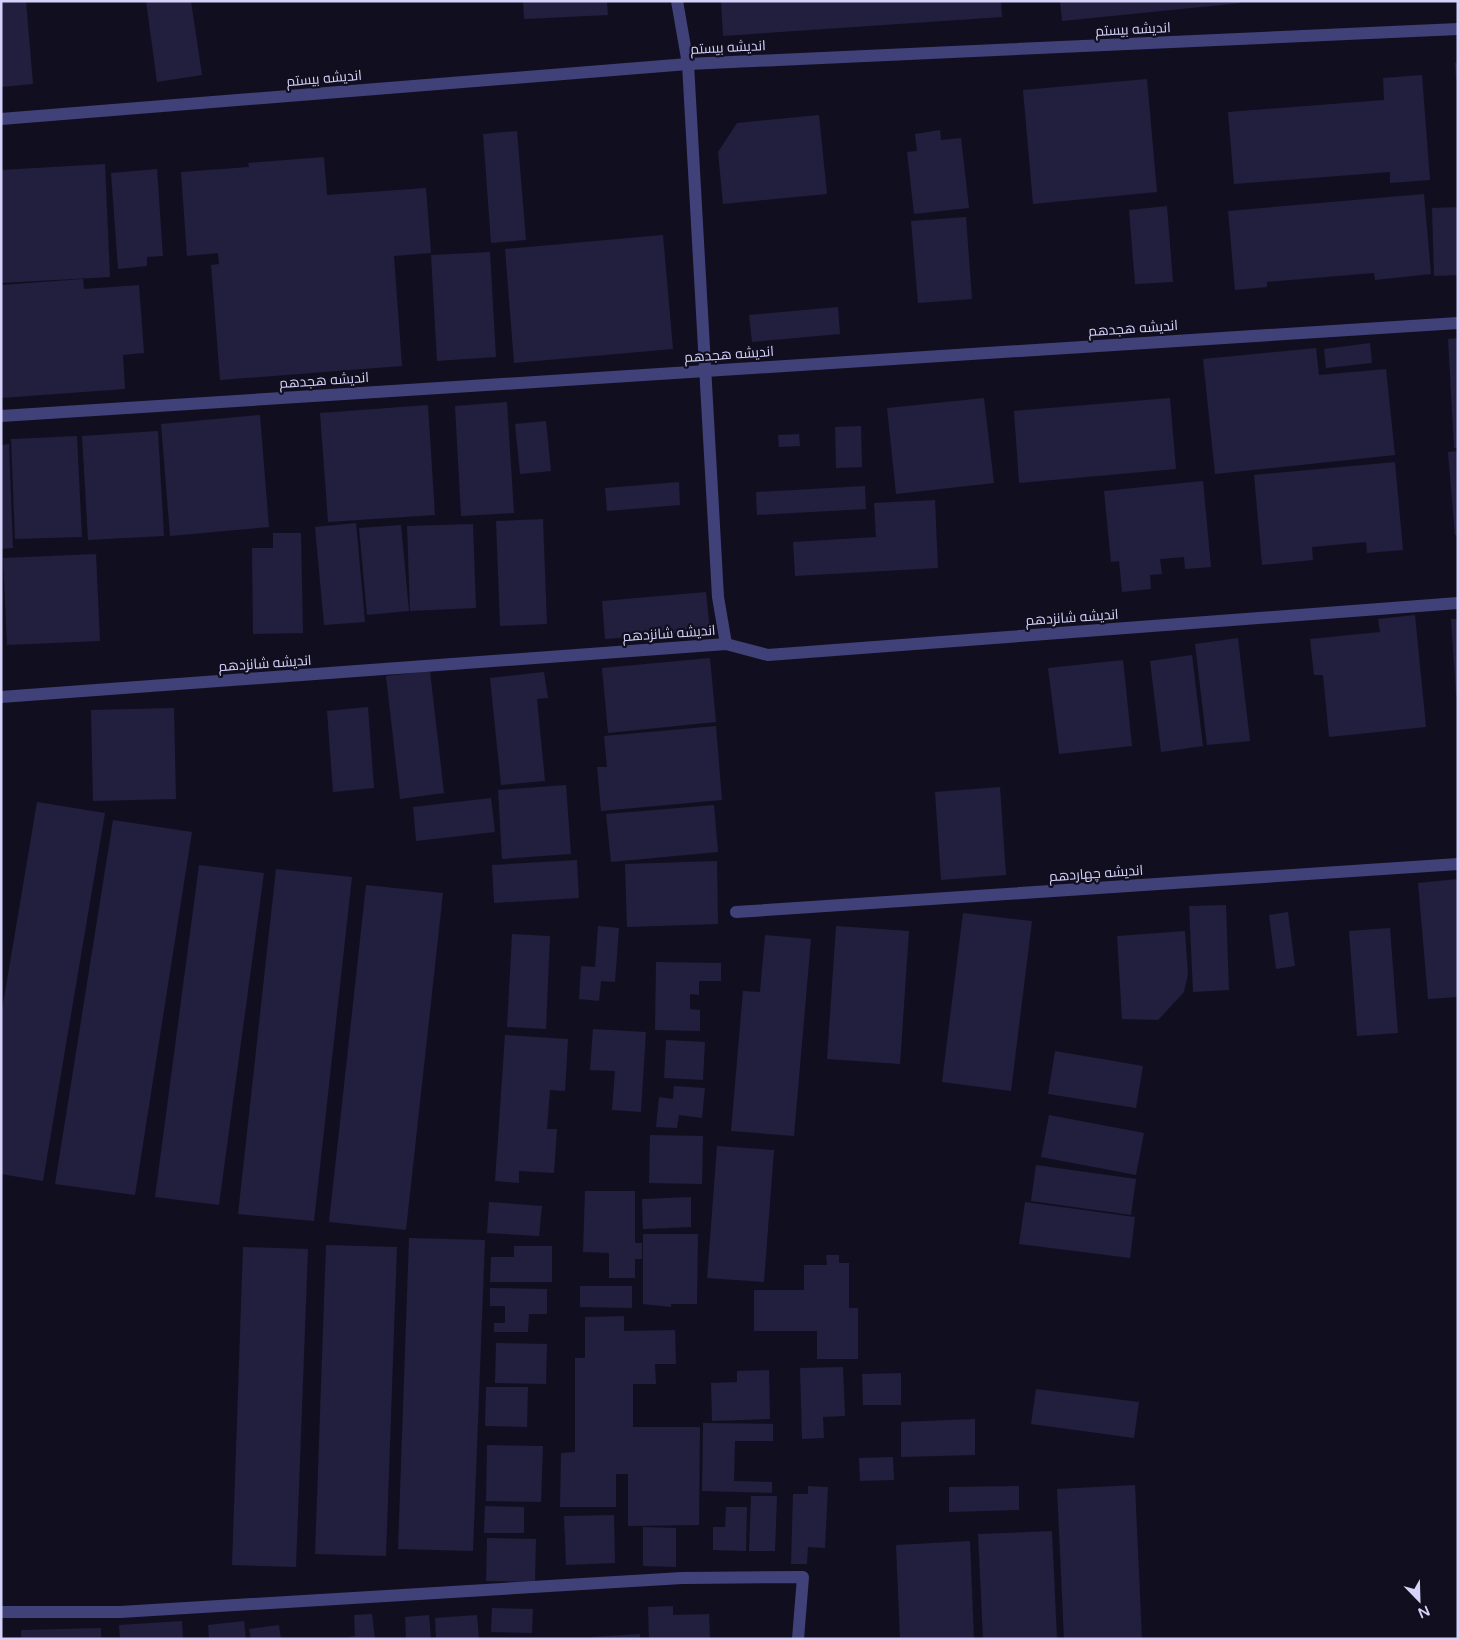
<svg xmlns="http://www.w3.org/2000/svg" width="1459" height="1640" font-family="'Varela Round',Cairo,sans-serif">
<style>
.building{fill:#221e3e}
.lines{fill:none;stroke-linecap:round;stroke-linejoin:round}
.minor{stroke:#404179;stroke-width:12}
.labels{text-anchor:middle;stroke-width:4.5;stroke-linejoin:round;paint-order:stroke}
.street-label{font-size:14px;fill:#d5d3fa;stroke:#110f1f}
</style>
<rect width="100%" height="100%" fill="#110f1f"/>
<g class="building">
<path d="M 1,1 L 26,1 L 33,84 L 1,87 Z"/>
<path d="M 146,1 L 191,1 L 202,75 L 157,82 Z"/>
<path d="M 523,1 L 607,1 L 608,15 L 524,19 Z"/>
<path d="M 721,1 L 1001,1 L 1002,17 L 723,36 Z"/>
<path d="M 1060,1 L 1241,1 L 1241,3 L 1062,21 Z"/>
<path d="M 1455,63 L 1458,63 L 1458,79 L 1456,79 Z"/>
<path d="M 1422,75 L 1430,180 L 1390,183 L 1390,172 L 1234,184 L 1228,112 L 1384,100 L 1383,78 Z"/>
<path d="M 1147,79 L 1157,192 L 1033,204 L 1023,90 Z"/>
<path d="M 819,115 L 827,194 L 723,204 L 718,152 L 737,123 Z"/>
<path d="M 940,130 L 941,140 L 961,138 L 969,208 L 914,214 L 907,152 L 917,151 L 915,134 Z"/>
<path d="M 517,131 L 526,240 L 491,243 L 483,134 Z"/>
<path d="M 324,157 L 327,195 L 426,188 L 431,253 L 394,256 L 402,366 L 220,380 L 211,265 L 219,264 L 218,253 L 187,256 L 181,172 L 249,167 L 248,163 Z"/>
<path d="M 105,164 L 110,277 L 1,283 L 1,170 Z"/>
<path d="M 157,169 L 163,256 L 147,257 L 147,266 L 118,269 L 111,173 Z"/>
<path d="M 1424,194 L 1431,274 L 1375,280 L 1374,273 L 1267,282 L 1267,287 L 1235,290 L 1228,211 Z"/>
<path d="M 1167,206 L 1173,282 L 1135,284 L 1129,210 Z"/>
<path d="M 1458,207 L 1458,275 L 1434,276 L 1432,208 Z"/>
<path d="M 966,217 L 972,299 L 918,303 L 911,221 Z"/>
<path d="M 663,235 L 673,349 L 514,363 L 505,249 Z"/>
<path d="M 490,252 L 496,357 L 437,361 L 431,255 Z"/>
<path d="M 83,279 L 84,289 L 139,285 L 144,353 L 123,355 L 125,389 L 1,398 L 1,285 Z"/>
<path d="M 838,307 L 840,334 L 752,342 L 749,315 Z"/>
<path d="M 1458,338 L 1458,448 L 1454,448 L 1448,339 Z"/>
<path d="M 1370,343 L 1372,363 L 1326,368 L 1324,349 Z"/>
<path d="M 1316,348 L 1319,375 L 1386,369 L 1395,455 L 1215,474 L 1203,359 Z"/>
<path d="M 984,398 L 994,483 L 896,494 L 887,408 Z"/>
<path d="M 1170,398 L 1176,469 L 1019,483 L 1014,411 Z"/>
<path d="M 507,402 L 514,513 L 461,516 L 455,406 Z"/>
<path d="M 428,405 L 435,515 L 328,522 L 320,413 Z"/>
<path d="M 260,415 L 269,527 L 170,536 L 161,424 Z"/>
<path d="M 546,421 L 551,471 L 520,474 L 515,424 Z"/>
<path d="M 861,426 L 862,467 L 836,468 L 835,427 Z"/>
<path d="M 158,431 L 164,536 L 88,540 L 82,436 Z"/>
<path d="M 799,434 L 800,446 L 779,447 L 778,435 Z"/>
<path d="M 77,436 L 82,537 L 15,539 L 11,439 Z"/>
<path d="M 9,444 L 13,548 L 1,549 L 1,445 Z"/>
<path d="M 1458,451 L 1458,535 L 1455,535 L 1448,452 Z"/>
<path d="M 1395,462 L 1403,550 L 1367,553 L 1366,542 L 1312,547 L 1313,560 L 1262,565 L 1254,475 Z"/>
<path d="M 1203,481 L 1211,567 L 1185,569 L 1184,557 L 1160,559 L 1162,574 L 1150,575 L 1151,589 L 1122,592 L 1119,561 L 1111,562 L 1104,491 Z"/>
<path d="M 679,482 L 680,505 L 607,511 L 605,488 Z"/>
<path d="M 865,486 L 866,509 L 757,515 L 756,492 Z"/>
<path d="M 935,500 L 938,568 L 795,576 L 793,542 L 876,537 L 874,503 Z"/>
<path d="M 543,519 L 547,624 L 500,626 L 496,521 Z"/>
<path d="M 356,523 L 365,622 L 324,625 L 315,527 Z"/>
<path d="M 473,524 L 476,608 L 410,611 L 407,526 Z"/>
<path d="M 401,525 L 409,611 L 367,615 L 359,528 Z"/>
<path d="M 273,533 L 301,533 L 303,633 L 253,634 L 252,548 L 273,548 Z"/>
<path d="M 96,554 L 100,641 L 7,645 L 3,558 Z"/>
<path d="M 706,592 L 710,631 L 605,639 L 602,601 Z"/>
<path d="M 1415,615 L 1426,727 L 1329,737 L 1323,675 L 1314,675 L 1310,639 L 1380,632 L 1378,619 Z"/>
<path d="M 1451,619 L 1458,619 L 1458,695 L 1456,695 Z"/>
<path d="M 1238,638 L 1250,741 L 1207,745 L 1195,644 Z"/>
<path d="M 1192,655 L 1203,746 L 1161,752 L 1150,661 Z"/>
<path d="M 710,658 L 716,722 L 608,733 L 602,668 Z"/>
<path d="M 1123,660 L 1132,746 L 1059,754 L 1048,668 Z"/>
<path d="M 430,671 L 444,793 L 400,799 L 386,676 Z"/>
<path d="M 544,672 L 548,698 L 537,699 L 545,781 L 501,785 L 490,678 Z"/>
<path d="M 368,707 L 374,788 L 333,792 L 327,711 Z"/>
<path d="M 174,708 L 176,799 L 93,801 L 91,710 Z"/>
<path d="M 716,726 L 722,800 L 601,811 L 597,767 L 607,767 L 604,736 Z"/>
<path d="M 566,785 L 571,854 L 502,859 L 498,790 Z"/>
<path d="M 1000,787 L 1006,875 L 941,880 L 935,792 Z"/>
<path d="M 491,798 L 495,832 L 416,841 L 413,807 Z"/>
<path d="M 37,802 L 105,813 L 43,1181 L 1,1174 L 1,1016 Z"/>
<path d="M 714,805 L 718,852 L 611,862 L 606,814 Z"/>
<path d="M 113,820 L 192,832 L 135,1195 L 55,1184 Z"/>
<path d="M 577,860 L 579,898 L 494,903 L 492,865 Z"/>
<path d="M 717,861 L 718,924 L 627,927 L 625,864 Z"/>
<path d="M 199,865 L 264,873 L 219,1205 L 155,1197 Z"/>
<path d="M 276,869 L 352,877 L 314,1221 L 238,1214 Z"/>
<path d="M 1458,879 L 1458,997 L 1428,999 L 1418,883 Z"/>
<path d="M 366,885 L 443,893 L 406,1230 L 329,1222 Z"/>
<path d="M 1226,905 L 1229,990 L 1193,992 L 1189,906 Z"/>
<path d="M 1288,912 L 1295,966 L 1276,969 L 1269,915 Z"/>
<path d="M 963,913 L 1032,921 L 1011,1091 L 942,1082 Z"/>
<path d="M 598,926 L 619,928 L 615,982 L 601,981 L 599,1001 L 579,999 L 581,966 L 595,967 Z"/>
<path d="M 836,926 L 909,931 L 900,1064 L 827,1059 Z"/>
<path d="M 1390,928 L 1398,1033 L 1357,1036 L 1349,931 Z"/>
<path d="M 1185,931 L 1188,974 L 1184,992 L 1158,1020 L 1122,1019 L 1117,936 Z"/>
<path d="M 512,934 L 550,936 L 546,1029 L 507,1027 Z"/>
<path d="M 765,935 L 811,939 L 794,1136 L 731,1131 L 743,991 L 760,992 Z"/>
<path d="M 656,962 L 721,963 L 721,981 L 699,981 L 699,995 L 690,994 L 690,1009 L 700,1010 L 700,1031 L 655,1030 Z"/>
<path d="M 593,1029 L 646,1032 L 641,1112 L 612,1110 L 615,1071 L 590,1070 Z"/>
<path d="M 505,1035 L 568,1039 L 565,1091 L 550,1090 L 547,1129 L 557,1129 L 554,1173 L 519,1171 L 519,1183 L 495,1181 Z"/>
<path d="M 666,1040 L 705,1042 L 703,1080 L 664,1078 Z"/>
<path d="M 1055,1051 L 1143,1066 L 1136,1108 L 1048,1094 Z"/>
<path d="M 674,1086 L 705,1088 L 702,1118 L 679,1115 L 677,1128 L 656,1127 L 659,1097 L 673,1099 Z"/>
<path d="M 1049,1115 L 1144,1133 L 1136,1175 L 1041,1157 Z"/>
<path d="M 650,1135 L 703,1136 L 702,1184 L 649,1183 Z"/>
<path d="M 717,1146 L 774,1150 L 764,1282 L 707,1278 Z"/>
<path d="M 1036,1165 L 1136,1179 L 1131,1215 L 1031,1201 Z"/>
<path d="M 585,1191 L 635,1191 L 635,1243 L 642,1243 L 642,1259 L 635,1259 L 635,1278 L 609,1278 L 609,1253 L 583,1252 Z"/>
<path d="M 691,1197 L 691,1227 L 643,1229 L 642,1199 Z"/>
<path d="M 489,1202 L 542,1206 L 539,1236 L 487,1233 Z"/>
<path d="M 1025,1202 L 1135,1217 L 1130,1258 L 1019,1244 Z"/>
<path d="M 643,1234 L 698,1234 L 697,1304 L 671,1304 L 671,1307 L 643,1304 Z"/>
<path d="M 409,1238 L 485,1240 L 473,1551 L 398,1549 Z"/>
<path d="M 326,1245 L 397,1247 L 386,1556 L 315,1554 Z"/>
<path d="M 514,1246 L 552,1246 L 552,1282 L 490,1282 L 491,1257 L 514,1257 Z"/>
<path d="M 243,1247 L 308,1249 L 296,1567 L 232,1565 Z"/>
<path d="M 826,1255 L 839,1255 L 839,1263 L 849,1263 L 849,1308 L 858,1308 L 858,1359 L 817,1359 L 817,1331 L 754,1331 L 754,1290 L 804,1290 L 804,1265 L 827,1265 Z"/>
<path d="M 580,1286 L 632,1286 L 632,1308 L 580,1307 Z"/>
<path d="M 490,1288 L 547,1289 L 547,1314 L 529,1314 L 528,1332 L 494,1332 L 494,1323 L 505,1323 L 505,1306 L 490,1306 Z"/>
<path d="M 624,1316 L 624,1331 L 675,1330 L 676,1364 L 655,1364 L 656,1384 L 633,1384 L 633,1427 L 700,1427 L 699,1525 L 628,1526 L 628,1474 L 616,1474 L 616,1507 L 560,1507 L 561,1453 L 575,1452 L 575,1358 L 585,1358 L 585,1317 Z"/>
<path d="M 496,1343 L 547,1344 L 546,1384 L 495,1383 Z"/>
<path d="M 843,1367 L 845,1416 L 823,1417 L 824,1438 L 802,1439 L 800,1368 Z"/>
<path d="M 769,1370 L 770,1419 L 712,1421 L 711,1383 L 737,1382 L 737,1371 Z"/>
<path d="M 901,1373 L 901,1405 L 863,1405 L 862,1374 Z"/>
<path d="M 486,1387 L 528,1387 L 527,1427 L 485,1426 Z"/>
<path d="M 1036,1389 L 1139,1402 L 1134,1438 L 1031,1424 Z"/>
<path d="M 975,1419 L 975,1455 L 901,1457 L 901,1422 Z"/>
<path d="M 703,1423 L 773,1424 L 773,1441 L 735,1441 L 734,1481 L 772,1482 L 772,1493 L 702,1491 Z"/>
<path d="M 487,1445 L 543,1446 L 541,1502 L 486,1501 Z"/>
<path d="M 893,1457 L 894,1480 L 860,1481 L 859,1458 Z"/>
<path d="M 1135,1485 L 1142,1639 L 1064,1639 L 1057,1489 Z"/>
<path d="M 808,1486 L 828,1487 L 825,1548 L 808,1547 L 807,1564 L 791,1564 L 793,1494 L 808,1494 Z"/>
<path d="M 1019,1486 L 1019,1510 L 949,1512 L 949,1487 Z"/>
<path d="M 751,1496 L 777,1496 L 775,1551 L 749,1551 Z"/>
<path d="M 485,1506 L 524,1507 L 524,1533 L 484,1533 Z"/>
<path d="M 726,1507 L 747,1507 L 746,1551 L 713,1550 L 713,1527 L 725,1527 Z"/>
<path d="M 614,1515 L 615,1563 L 566,1565 L 564,1516 Z"/>
<path d="M 643,1527 L 676,1528 L 676,1567 L 643,1566 Z"/>
<path d="M 1052,1531 L 1057,1639 L 983,1639 L 978,1534 Z"/>
<path d="M 487,1538 L 536,1539 L 535,1582 L 486,1581 Z"/>
<path d="M 970,1541 L 974,1639 L 900,1639 L 896,1545 Z"/>
<path d="M 673,1606 L 673,1615 L 709,1614 L 710,1639 L 649,1639 L 648,1607 Z"/>
<path d="M 492,1608 L 533,1609 L 532,1633 L 491,1632 Z"/>
<path d="M 372,1614 L 375,1639 L 349,1639 L 349,1637 L 355,1636 L 354,1615 Z"/>
<path d="M 429,1615 L 431,1639 L 406,1639 L 405,1617 Z"/>
<path d="M 477,1615 L 479,1639 L 436,1639 L 435,1618 Z"/>
<path d="M 182,1621 L 183,1639 L 120,1639 L 119,1625 Z"/>
<path d="M 244,1621 L 246,1639 L 209,1639 L 208,1625 Z"/>
<path d="M 279,1625 L 281,1639 L 251,1639 L 249,1629 Z"/>
<path d="M 101,1628 L 101,1639 L 21,1639 L 21,1630 Z"/>
<path d="M 640,1634 L 640,1639 L 591,1639 L 591,1637 Z"/>
</g>
<g class="lines">
<g class="minor">
<path d="M 677,1 L 688,64 L 718,597 L 726,644"/>
<path d="M 1,119 L 688,64 L 1458,29"/>
<path d="M 1,416 L 1458,323"/>
<path d="M 1,697 L 726,644 L 768,655 L 1458,603"/>
<path d="M 736,912 L 1458,864"/>
<path d="M 1,1612 L 120,1612 L 682,1578 L 803,1577 L 798,1639"/>
</g>
</g>
<g class="labels">
<g class="street-label">
<text transform="translate(1133 29) rotate(-3)" y="5">اندیشه بیستم</text>
<text transform="translate(728 47) rotate(-3)" y="5">اندیشه بیستم</text>
<text transform="translate(324 78) rotate(-5)" y="5">اندیشه بیستم</text>
<text transform="translate(1133 328) rotate(-4)" y="5">اندیشه هجدهم</text>
<text transform="translate(729 354) rotate(-4)" y="5">اندیشه هجدهم</text>
<text transform="translate(324 380) rotate(-4)" y="5">اندیشه هجدهم</text>
<text transform="translate(1072 617) rotate(-4)" y="5">اندیشه شانزدهم</text>
<text transform="translate(669 633) rotate(-4)" y="5">اندیشه شانزدهم</text>
<text transform="translate(265 663) rotate(-4)" y="5">اندیشه شانزدهم</text>
<text transform="translate(1096 873) rotate(-4)" y="5">اندیشه چهاردهم</text>
</g>
</g>
<rect width="1459" height="1640" fill="none" stroke="#d5d3fa" stroke-width="5"/>
<g transform="translate(1419 1600) rotate(157)" stroke="#110f1f" stroke-width="4" paint-order="stroke">
<path d="M0-4L9 19L0 12L-9 19Z" fill="#d5d3fa"/>
<text y="-8" font-size="14" font-weight="bold" text-anchor="middle" fill="#d5d3fa">N</text>
</g>
</svg>
